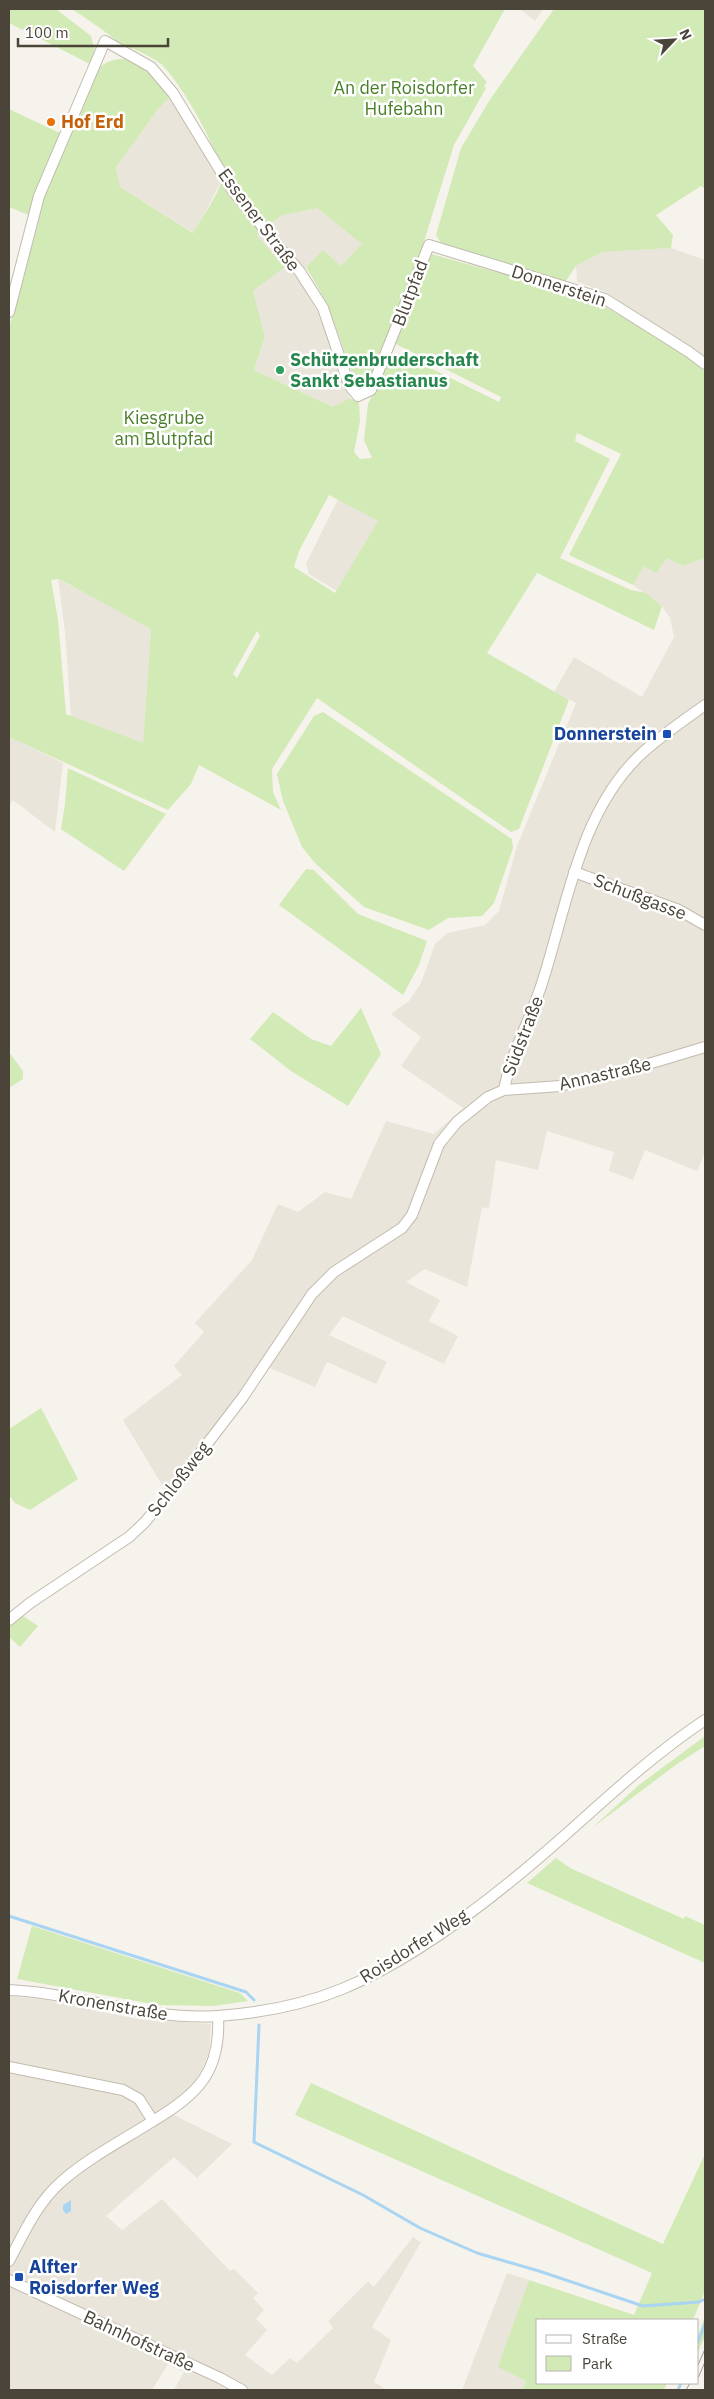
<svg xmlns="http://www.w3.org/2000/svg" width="714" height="2399" font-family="'IBM Plex Sans',sans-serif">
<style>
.residential{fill:#eae5da}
.green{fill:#d2eab5;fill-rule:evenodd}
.water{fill:#a9d4f2}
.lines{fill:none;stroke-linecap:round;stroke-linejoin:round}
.stream{stroke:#a9d4f2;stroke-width:3}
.minor-casing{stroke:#c2bbae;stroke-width:12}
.minor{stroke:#fff;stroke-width:10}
.tram{stroke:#9a9a9a;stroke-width:1}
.food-dot{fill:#e8710a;stroke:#fff;stroke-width:2}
.leisure-dot{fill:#2e9e5b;stroke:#fff;stroke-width:2}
.transit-dot{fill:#1a4fb4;stroke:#fff;stroke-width:2}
.labels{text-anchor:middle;stroke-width:5;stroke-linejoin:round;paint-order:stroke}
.park-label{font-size:18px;fill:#4a7f2a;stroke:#fff}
.food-label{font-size:18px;font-weight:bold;fill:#c56008;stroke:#fff;text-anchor:start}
.street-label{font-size:18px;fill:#4b4439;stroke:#fff}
.leisure-label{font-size:18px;font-weight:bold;fill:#27864d;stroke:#fff;text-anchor:start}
.transit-label{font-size:18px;font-weight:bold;fill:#164399;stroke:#fff;text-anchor:end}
</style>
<rect width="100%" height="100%" fill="#f6f3ec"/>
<g class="residential">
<path d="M 520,9 L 543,9 L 535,21 Z"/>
<path d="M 171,97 L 221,182 L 194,233 L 120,187 L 116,167 L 159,108 Z"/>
<path d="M 317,208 L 363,244 L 341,266 L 323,250 L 306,267 L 300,280 L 318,313 L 350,398 L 333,407 L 254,370 L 265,337 L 253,291 L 285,267 L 257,236 L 280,216 Z"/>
<path d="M 671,248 L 705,260 L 705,358 L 606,292 L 577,282 L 576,266 L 602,252 Z"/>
<path d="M 338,499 L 378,521 L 337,591 L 309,574 L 306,564 Z"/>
<path d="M 667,558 L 683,566 L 705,558 L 705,1153 L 697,1171 L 645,1150 L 633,1180 L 609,1171 L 614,1152 L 547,1131 L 538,1170 L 496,1160 L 489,1209 L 482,1207 L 467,1287 L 425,1269 L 406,1282 L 440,1300 L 429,1321 L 458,1336 L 444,1364 L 343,1316 L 329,1335 L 387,1362 L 376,1384 L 327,1362 L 315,1387 L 265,1366 L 168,1495 L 123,1420 L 182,1375 L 174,1366 L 204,1332 L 195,1323 L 252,1260 L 278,1204 L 298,1212 L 325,1192 L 351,1199 L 386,1121 L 434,1134 L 463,1108 L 401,1066 L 421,1037 L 391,1014 L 409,1001 L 421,983 L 435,944 L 448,933 L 485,925 L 499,911 L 517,846 L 576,703 L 554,692 L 574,657 L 642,697 L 674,637 L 670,618 L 662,606 L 633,585 L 644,566 Z"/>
<path d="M 58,579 L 151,628 L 143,743 L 71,717 L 65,632 Z"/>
<path d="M 9,737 L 63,763 L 55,832 L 13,800 L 9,806 Z"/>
<path d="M 9,1996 L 46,2000 L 137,2019 L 211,2024 L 209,2051 L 203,2068 L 192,2086 L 169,2105 L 176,2116 L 232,2144 L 197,2178 L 174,2157 L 106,2216 L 122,2230 L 162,2199 L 230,2271 L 234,2269 L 258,2293 L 253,2298 L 264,2310 L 256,2319 L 267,2330 L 245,2355 L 272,2375 L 290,2358 L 297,2363 L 333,2328 L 328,2321 L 368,2281 L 374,2287 L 413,2237 L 421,2242 L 372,2327 L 391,2340 L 374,2382 L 387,2390 L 174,2390 L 184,2372 L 168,2364 L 152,2390 L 9,2389 Z"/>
<path d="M 507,2273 L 529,2280 L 499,2367 L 526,2381 L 522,2390 L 462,2390 Z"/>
</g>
<g class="green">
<path d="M 9,9 L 56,9 L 91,36 L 99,67 C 132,45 151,72 171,97 L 159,108 L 116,167 L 120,187 L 193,233 C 200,221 219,193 221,182 C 226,158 179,80 161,64 C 148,54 131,48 116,41 C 113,36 81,15 72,9 L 505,9 L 473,66 L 487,82 L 484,86 L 486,88 L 454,145 L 421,251 L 549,287 L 601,304 L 686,355 L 705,372 L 705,558 L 683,566 L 667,558 L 656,573 L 644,566 L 633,585 L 569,555 L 621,454 L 577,433 L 575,441 L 610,459 L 560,558 L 631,590 L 646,593 L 662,606 L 654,630 L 537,573 L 487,653 L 569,700 L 519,829 L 511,832 L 317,698 L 272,769 L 273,792 L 281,810 L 199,765 L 191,784 L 168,810 L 9,737 L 9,328 L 38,224 L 31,216 L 9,207 L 9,109 L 64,135 L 90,64 L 9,23 ZM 317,208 L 362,244 L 341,266 L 323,250 L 306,267 L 329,307 L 356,384 L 366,387 L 388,340 L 501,397 L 499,402 L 404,355 L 396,354 L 390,358 L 368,404 L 364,440 L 372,458 L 360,459 L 354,452 L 360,421 L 359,403 L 350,398 L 333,407 L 254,370 L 265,337 L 253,291 L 285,267 L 257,236 L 280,216 ZM 329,495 L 378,521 L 335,593 L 294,567 L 299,551 ZM 59,579 L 151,629 L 143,743 L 66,714 L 58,619 L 51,580 ZM 257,631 L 260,636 L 237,678 L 233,674 Z"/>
<path d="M 554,9 L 705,9 L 705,189 L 701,186 L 656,215 L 673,235 L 671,248 L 602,252 L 576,266 L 565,282 L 441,243 L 436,235 L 461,148 L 491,98 Z"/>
<path d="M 323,712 L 512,839 L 513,848 L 494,903 L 482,916 L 448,918 L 429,930 L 364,907 L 316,864 L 302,847 L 283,801 L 277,774 L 314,716 Z"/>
<path d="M 68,768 L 166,814 L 124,871 L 61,829 L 65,804 Z"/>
<path d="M 306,869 L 314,870 L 358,914 L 427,941 L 419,965 L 403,995 L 279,905 Z"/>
<path d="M 361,1008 L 381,1054 L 348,1106 L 291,1071 L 250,1039 L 273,1012 L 311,1039 L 331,1046 Z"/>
<path d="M 9,1052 L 23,1071 L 23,1079 L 9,1088 Z"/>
<path d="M 41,1408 L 78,1479 L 30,1510 L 15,1503 L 9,1495 L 9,1429 Z"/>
<path d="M 20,1614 L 38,1626 L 20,1647 L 9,1637 L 9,1624 Z"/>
<path d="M 705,1736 L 705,1746 L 677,1764 L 592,1828 L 639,1785 Z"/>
<path d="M 556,1858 L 570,1868 L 684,1919 L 685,1916 L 705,1925 L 705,1963 L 527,1883 Z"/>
<path d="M 32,1926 L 240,1993 L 248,2001 L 213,2006 L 158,2005 L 17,1979 Z"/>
<path d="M 311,2083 L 663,2244 L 705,2154 L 705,2291 L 693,2320 L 538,2320 L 538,2383 L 667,2383 L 664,2390 L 522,2390 L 526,2381 L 498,2367 L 529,2280 L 634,2315 L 652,2273 L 295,2115 Z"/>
<path d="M 705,2316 L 705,2336 L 698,2352 L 698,2336 Z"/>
</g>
<path class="water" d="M 71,2200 L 71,2211 L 66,2214 L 63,2210 L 63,2205 Z"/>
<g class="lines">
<g class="stream">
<path d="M 9,1916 L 246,1992 L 254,2000"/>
<path d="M 259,2025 L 254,2142 L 363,2195 L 420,2228 L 477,2253 L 539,2271 L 643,2306 L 699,2302 L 705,2299"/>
<path d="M 698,2342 L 705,2324"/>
<path d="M 678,2390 L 681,2383"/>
</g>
<defs>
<g id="minor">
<path d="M 9,312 L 39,196 L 105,41 L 151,67 L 173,93 L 232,190 L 300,272 L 323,308 L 349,385 L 358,396 L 371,390 L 429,245 L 605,299 L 689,352 L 705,364"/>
<path d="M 574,872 L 679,910 L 705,925"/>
<path d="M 504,1090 C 511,1052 532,1017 543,980 C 567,905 580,813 639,756 C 659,737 683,721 705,705"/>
<path d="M 9,1620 L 30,1603 L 129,1537 L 144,1523 L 168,1495 L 243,1397 L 312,1294 L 334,1272 L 402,1228 L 412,1215 L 439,1144 L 457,1122 L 488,1097 L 504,1090 L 560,1086 L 645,1065 L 705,1047"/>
<path d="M 9,1990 C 79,1993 146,2021 218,2016 C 259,2013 303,2005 342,1989 C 420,1957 501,1892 564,1836 C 610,1795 654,1754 705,1720"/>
<path d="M 9,2067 L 123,2090 L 139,2099 L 153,2121"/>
<path d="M 9,2261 C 24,2233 37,2203 61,2182 C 88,2158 123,2140 153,2121 C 198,2094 221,2072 218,2016"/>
<path d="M 9,2280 L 220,2378 L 242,2390"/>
</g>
</defs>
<use href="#minor" class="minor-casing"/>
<use href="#minor" class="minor"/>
<g class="tram">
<path d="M 698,2365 L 705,2349"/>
<path d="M 698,2378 L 705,2362"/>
<path d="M 686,2390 L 690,2383"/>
</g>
</g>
<circle class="food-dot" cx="51" cy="122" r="5"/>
<circle class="leisure-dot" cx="280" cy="370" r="5"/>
<g class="transit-dot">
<rect x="662" y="729" width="10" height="10" rx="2.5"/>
<rect x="14" y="2272" width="10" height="10" rx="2.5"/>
</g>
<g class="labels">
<g class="park-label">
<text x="404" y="94">An der Roisdorfer<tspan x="404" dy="21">Hufebahn</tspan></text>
<text x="164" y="424">Kiesgrube<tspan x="164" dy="21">am Blutpfad</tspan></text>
</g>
<g class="food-label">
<text x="61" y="128">Hof Erd</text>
</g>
<g class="street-label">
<text transform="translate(259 220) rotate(53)" y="6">Essener Straße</text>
<text transform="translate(559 286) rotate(18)" y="6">Donnerstein</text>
<text transform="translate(410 293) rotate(-69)" y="6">Blutpfad</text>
<text transform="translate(640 897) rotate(21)" y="6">Schußgasse</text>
<text transform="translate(523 1036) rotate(-69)" y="6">Südstraße</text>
<text transform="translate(605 1074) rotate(-13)" y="6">Annastraße</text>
<text transform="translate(179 1479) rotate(-52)" y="6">Schloßweg</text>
<text transform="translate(414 1946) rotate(-32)" y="6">Roisdorfer Weg</text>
<text transform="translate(113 2005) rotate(10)" y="6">Kronenstraße</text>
<text transform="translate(139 2341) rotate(25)" y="6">Bahnhofstraße</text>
</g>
<g class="leisure-label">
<text x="290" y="366">Schützenbruderschaft<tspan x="290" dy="21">Sankt Sebastianus</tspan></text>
</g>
<g class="transit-label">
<text x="657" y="740">Donnerstein</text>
<text x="29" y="2273" text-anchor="start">Alfter<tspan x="29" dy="21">Roisdorfer Weg</tspan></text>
</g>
</g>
<rect width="714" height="2399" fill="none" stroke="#4b4439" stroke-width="20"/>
<rect x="536" y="2319" width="162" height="65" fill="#ffffff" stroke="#b7b4b0"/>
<rect x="546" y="2335" width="25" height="8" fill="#ffffff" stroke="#b7b4b0"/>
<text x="582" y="2344" font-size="15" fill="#4b4439">Straße</text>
<rect x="546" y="2356" width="25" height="15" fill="#d2eab5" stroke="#b7b4b0"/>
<text x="582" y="2369" font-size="15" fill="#4b4439">Park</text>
<g transform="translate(674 40) rotate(65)" stroke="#ffffff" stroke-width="4" paint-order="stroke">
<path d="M0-4L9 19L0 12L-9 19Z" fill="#4b4439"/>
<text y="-8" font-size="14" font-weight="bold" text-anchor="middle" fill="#4b4439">N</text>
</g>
<path d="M18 38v8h150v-8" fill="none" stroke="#4b4439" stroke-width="2.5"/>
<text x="25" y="38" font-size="15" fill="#4b4439" stroke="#ffffff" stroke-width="4" paint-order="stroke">100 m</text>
</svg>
